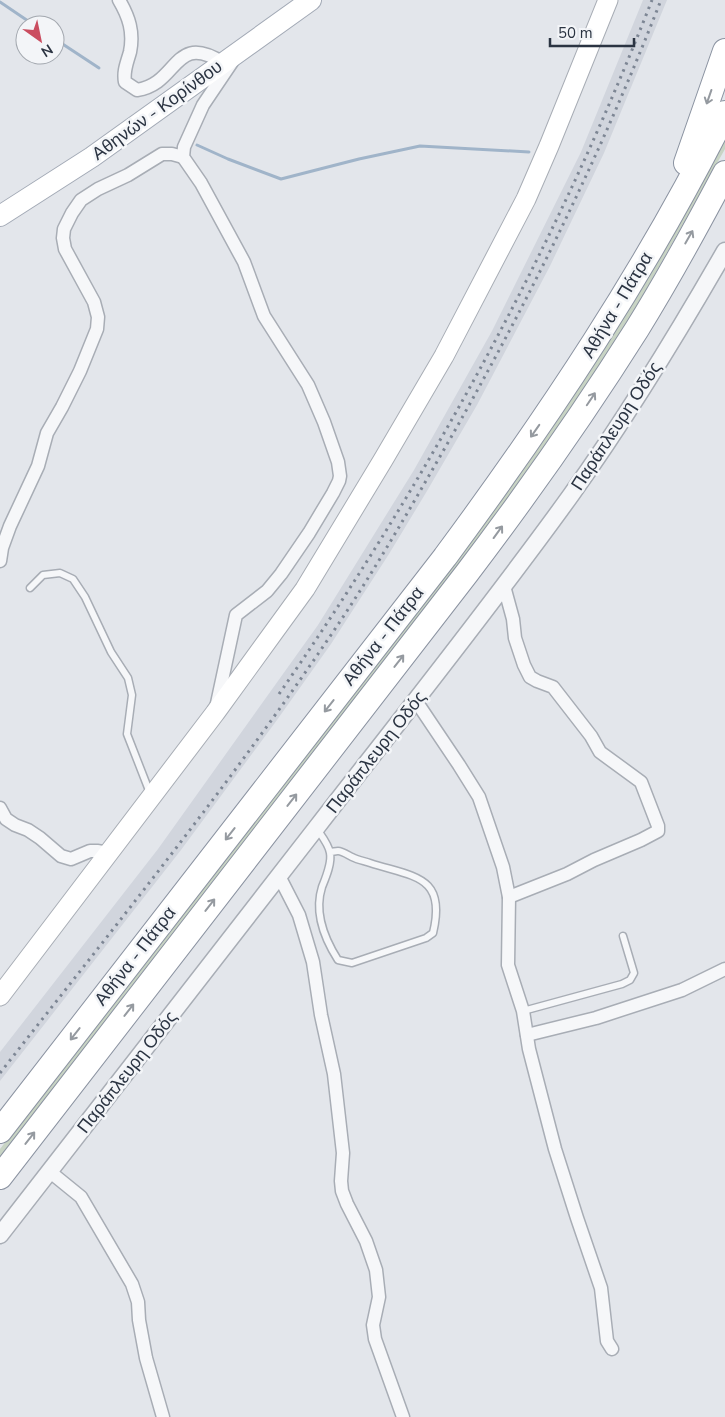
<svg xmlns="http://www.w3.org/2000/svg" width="725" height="1417" font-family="'Nunito Sans',sans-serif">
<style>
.built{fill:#d1d5dd}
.green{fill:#c8d4c4}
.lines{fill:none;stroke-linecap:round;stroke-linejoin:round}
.stream{stroke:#a0b4c9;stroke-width:3}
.service-casing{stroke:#a8adb5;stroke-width:9}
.minor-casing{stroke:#a8adb5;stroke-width:15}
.tertiary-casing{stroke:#a8adb5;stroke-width:19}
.secondary-casing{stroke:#a8adb5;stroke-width:21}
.primary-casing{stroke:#a3aab6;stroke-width:22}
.motorway-casing{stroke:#8b93a1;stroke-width:26}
.service{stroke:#f6f7f9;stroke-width:6}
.minor{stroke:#f6f7f9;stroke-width:12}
.tertiary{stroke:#f6f7f9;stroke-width:16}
.secondary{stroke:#fff;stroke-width:19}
.primary{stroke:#fff;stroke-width:20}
.motorway{stroke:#fff;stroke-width:24}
.rail{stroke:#7d8694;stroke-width:3;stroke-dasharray:2.5 5;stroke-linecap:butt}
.oneway{stroke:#959aa0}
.labels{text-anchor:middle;stroke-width:5;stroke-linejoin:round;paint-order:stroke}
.street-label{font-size:18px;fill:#2b3442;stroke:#f3f5f8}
</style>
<rect width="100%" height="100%" fill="#e3e6eb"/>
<path class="built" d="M 643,0 L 667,0 L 604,153 L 550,266 L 477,405 L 427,491 L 389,554 L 331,644 L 277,720 L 181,850 L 0,1081 L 0,1052 L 158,849 L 318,625 L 414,470 L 492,331 L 581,152 Z"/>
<path class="green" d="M 725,137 L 725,149 L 628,322 L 567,416 L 486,529 L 0,1158 L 0,1149 L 454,562 L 530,458 L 577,390 L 622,319 Z"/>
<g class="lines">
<g class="stream">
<path d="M 0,2 L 34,25"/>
<path d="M 55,39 L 99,68"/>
<path d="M 197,145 L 228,159 L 281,179 L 359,159 L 420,146 L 529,152"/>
</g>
<defs>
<g id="service">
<path d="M 30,588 L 43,575 L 60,573 L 73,579 L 85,597 L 111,652 L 128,678 L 132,695 L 127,734 L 150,793"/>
<path d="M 317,829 C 321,835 329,845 330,853 C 332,863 326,877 322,887 C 314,912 324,938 338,960 L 352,963 L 426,938 L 433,933 C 447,875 413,877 370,863 C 364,861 358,860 352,857 C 348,855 342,851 338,851 C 335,851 333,852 330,852"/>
<path d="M 523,1011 L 622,984 L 630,980 L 634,973 L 623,936"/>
</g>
<g id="minor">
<path d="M 119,0 C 129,17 134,32 130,52 C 127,63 123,71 125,82 L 137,90 C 179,84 173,31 223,63"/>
<path d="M 0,561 L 2,548 L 10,526 L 38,466 L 47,433 L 62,407 L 80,371 L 97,329 L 98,317 L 94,302 L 65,249 L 63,238 L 64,229 L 72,213 L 81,200 L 98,189 L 128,175 L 162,154 L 172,154 L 183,157"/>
<path d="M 504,586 L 513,619 L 515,638 L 524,665 L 530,677 L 537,681 L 553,687 L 591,736 L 600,752 L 641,782 L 658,826 L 658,831 L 641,840 L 594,860 L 567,874 L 509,897"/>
<path d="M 416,701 L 459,765 L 479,797 L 503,867 L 509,897 L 508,965 L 523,1011 L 529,1049 L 555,1149 L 577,1218 L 601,1288 L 607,1341 L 612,1349"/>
<path d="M 216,708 L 236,615 L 267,591 L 281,574 L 309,533 L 333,493 L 339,481 L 340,476 L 338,462 L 324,422 L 308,385 L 264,316 L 244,262 L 201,183 L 183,157 L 184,147 L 203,105 L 232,62"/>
<path d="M 0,808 L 6,819 L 15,825 L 28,830 L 40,838 L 61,856 L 71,859 L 90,851 L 97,851 L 109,853"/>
<path d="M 279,876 L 299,915 L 313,962 L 321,1015 L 334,1074 L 343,1153 L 341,1181 L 342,1191 L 347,1204 L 366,1241 L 376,1270 L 379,1297 L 373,1325 L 375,1339 L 403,1417"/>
<path d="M 527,1035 L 596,1018 L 682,990 L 725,969"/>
<path d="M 49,1171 L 81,1197 L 132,1284 L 138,1302 L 139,1320 L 146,1358 L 163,1417"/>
</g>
<path id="tertiary" d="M 0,1235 C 105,1099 211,963 317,827 C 402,717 489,609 571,495 C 626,418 678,333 725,251"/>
<path id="secondary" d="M 0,996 L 215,713 L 273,633 L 305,589 L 383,460 L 444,356 L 526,199 L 549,146 L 608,0"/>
<path id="primary" d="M 0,216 L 92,157 L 311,0"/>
<g id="motorway">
<path d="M 686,163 L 725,51"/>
<path d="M 0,1131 L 445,557 C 550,415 646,271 725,113"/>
<path d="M 0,1177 L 467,573 C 527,494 584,413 637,329 C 668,279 697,226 725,173"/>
</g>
</defs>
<use href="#service" class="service-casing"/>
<use href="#minor" class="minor-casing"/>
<use href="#tertiary" class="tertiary-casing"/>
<use href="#secondary" class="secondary-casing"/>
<use href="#primary" class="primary-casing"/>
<use href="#motorway" class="motorway-casing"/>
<use href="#service" class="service"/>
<use href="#minor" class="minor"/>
<use href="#tertiary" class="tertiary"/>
<use href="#secondary" class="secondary"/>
<use href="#primary" class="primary"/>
<use href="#motorway" class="motorway"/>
<g class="rail">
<path d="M 279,694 C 429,478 556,246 652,0"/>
<path d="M 0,1073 C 115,926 233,781 337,626 C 376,568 411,507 446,446 C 528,303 601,154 661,0"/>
</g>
</g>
<defs><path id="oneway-shaft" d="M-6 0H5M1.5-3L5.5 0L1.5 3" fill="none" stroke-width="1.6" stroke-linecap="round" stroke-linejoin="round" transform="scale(1.25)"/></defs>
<g class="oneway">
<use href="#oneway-shaft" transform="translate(709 97) rotate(109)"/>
<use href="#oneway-shaft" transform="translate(689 237) rotate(-60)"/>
<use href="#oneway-shaft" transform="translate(591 399) rotate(-56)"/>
<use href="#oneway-shaft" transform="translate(535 431) rotate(125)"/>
<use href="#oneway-shaft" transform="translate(498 532) rotate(-54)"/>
<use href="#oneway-shaft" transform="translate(399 661) rotate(-52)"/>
<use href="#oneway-shaft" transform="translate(329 706) rotate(128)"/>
<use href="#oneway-shaft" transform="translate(292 800) rotate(-52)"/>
<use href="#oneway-shaft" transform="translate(230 834) rotate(128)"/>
<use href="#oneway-shaft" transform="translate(210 905) rotate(-52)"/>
<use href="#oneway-shaft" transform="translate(129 1010) rotate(-52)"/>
<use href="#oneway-shaft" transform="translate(75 1034) rotate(128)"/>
<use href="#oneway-shaft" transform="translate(30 1138) rotate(-52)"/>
</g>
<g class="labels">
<g class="street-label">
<text transform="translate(157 110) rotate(-36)" y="6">Αθηνών - Κορίνθου</text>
<text transform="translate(617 305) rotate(-59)" y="6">Αθήνα - Πάτρα</text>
<text transform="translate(616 426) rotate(-57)" y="6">Παράπλευρη Οδός</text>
<text transform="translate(383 636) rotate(-52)" y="6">Αθήνα - Πάτρα</text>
<text transform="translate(376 752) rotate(-52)" y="6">Παράπλευρη Οδός</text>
<text transform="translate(135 956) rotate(-52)" y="6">Αθήνα - Πάτρα</text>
<text transform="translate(127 1072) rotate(-52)" y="6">Παράπλευρη Οδός</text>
</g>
</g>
<g transform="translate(40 40) rotate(147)"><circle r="24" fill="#f3f5f8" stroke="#a3a8af"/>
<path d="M0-4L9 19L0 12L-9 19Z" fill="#ca4d60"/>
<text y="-8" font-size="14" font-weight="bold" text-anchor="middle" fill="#2b3442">N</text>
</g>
<path d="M550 38v8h84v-8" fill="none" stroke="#2b3442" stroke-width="2.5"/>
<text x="558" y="38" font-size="15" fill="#2b3442" stroke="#f3f5f8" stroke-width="4" paint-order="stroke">50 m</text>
</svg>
